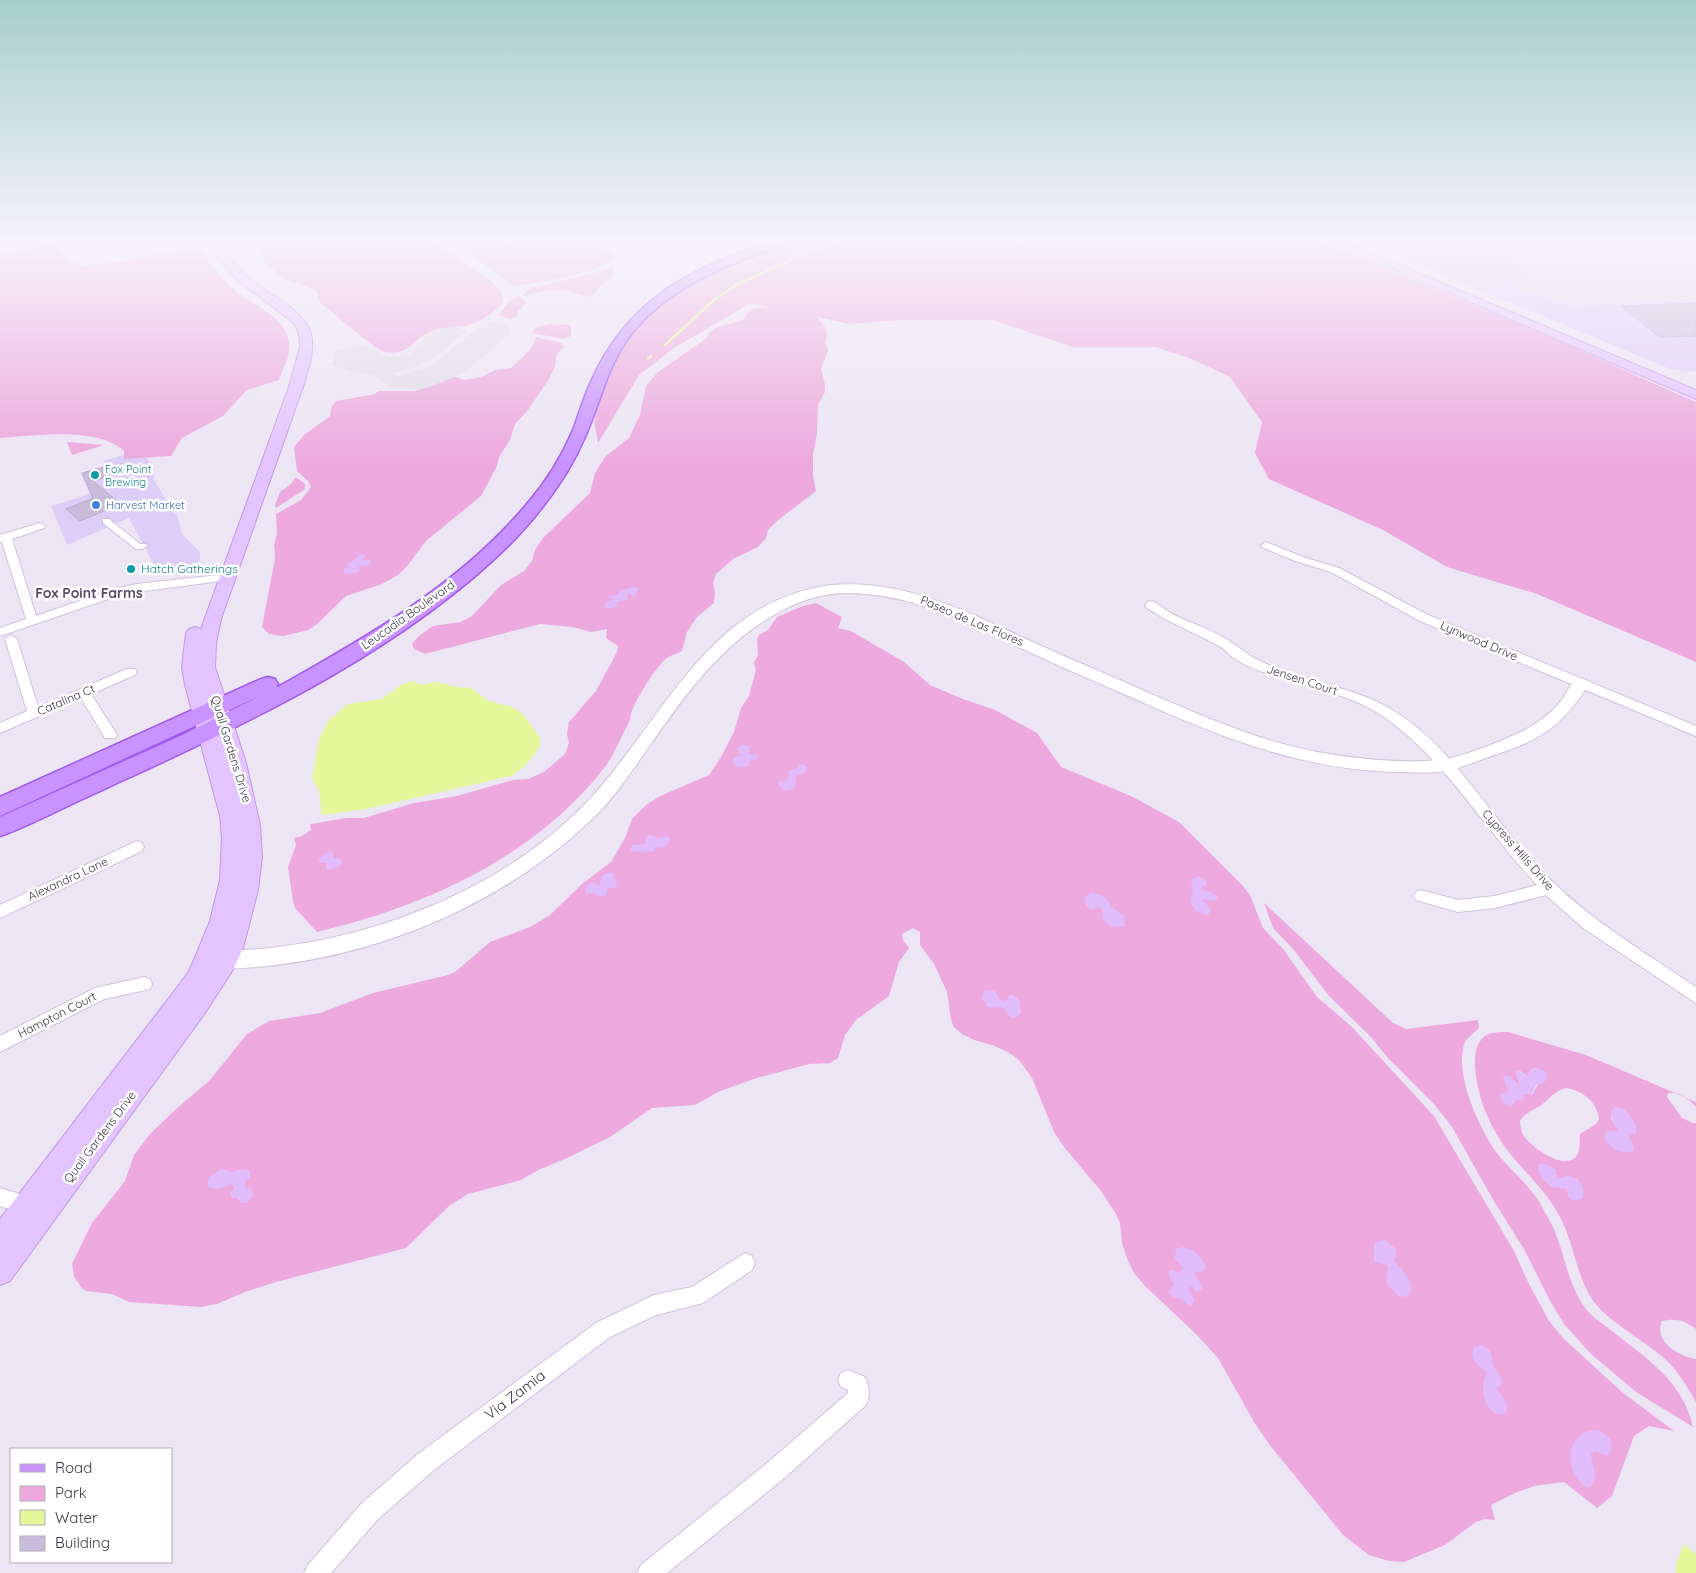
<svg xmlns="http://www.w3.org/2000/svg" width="1696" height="1573" font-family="Quicksand,sans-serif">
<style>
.commercial{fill:#ddcef8}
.green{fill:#eda9dd;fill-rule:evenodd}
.sand{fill:#e1bcfc}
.parking{fill:#e0dee4}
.water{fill:#e5f79b}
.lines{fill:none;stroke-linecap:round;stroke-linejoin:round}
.stream{stroke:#e5f79b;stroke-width:2.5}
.building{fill:#c8bcda;stroke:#bbacd2}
.pedestrian-casing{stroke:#d0c3de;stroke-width:2}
.minor-casing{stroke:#d0c3de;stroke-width:2}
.tertiary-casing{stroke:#d0c3de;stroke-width:2}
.secondary-casing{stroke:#c198e5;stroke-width:2}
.primary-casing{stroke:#a158ef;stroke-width:3}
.pedestrian{fill:#fff;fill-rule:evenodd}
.minor{fill:#fff;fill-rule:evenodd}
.tertiary{fill:#fff;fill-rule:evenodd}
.secondary{fill:#e4c4ff;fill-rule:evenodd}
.primary{fill:#c993ff;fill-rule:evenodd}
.culture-dot{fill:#0f9aa8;stroke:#fff;stroke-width:2}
.shop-dot{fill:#3f7fe0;stroke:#fff;stroke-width:2}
.labels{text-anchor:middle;stroke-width:5;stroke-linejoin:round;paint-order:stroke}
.far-culture-label{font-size:11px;fill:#0d838f;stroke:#fff;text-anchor:start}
.far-shop-label{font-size:11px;fill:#366cbe;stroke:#fff;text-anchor:start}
.culture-label{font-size:12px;fill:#0d838f;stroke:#fff;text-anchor:start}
.street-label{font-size:12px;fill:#3b3447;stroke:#fff}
.neighbourhood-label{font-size:14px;font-weight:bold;fill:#574a6b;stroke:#fff}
.near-street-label{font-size:15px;fill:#3b3447;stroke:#fff}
</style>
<rect width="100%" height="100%" fill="#ece5f4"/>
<g class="commercial">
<path d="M 1362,241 L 1696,241 L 1696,372 L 1670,369 Z"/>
<path d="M 142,454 L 152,464 L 154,480 L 174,513 L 177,514 L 182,534 L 200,552 L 200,559 L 195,569 L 177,574 L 168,571 L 159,574 L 129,518 L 67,545 L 51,506 L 90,494 L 81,473 L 106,466 L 103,461 L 124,455 L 126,458 Z"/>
</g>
<g class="green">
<path d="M 251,241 L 434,241 L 490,280 L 501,291 L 503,301 C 495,314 474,326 458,327 C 449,328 441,327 432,331 C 412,339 409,358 382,351 C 376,349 329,310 320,302 L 316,290 L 283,279 L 264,261 Z"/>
<path d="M 451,241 L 601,241 L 615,257 C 597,274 539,283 514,286 Z"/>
<path d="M 619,241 L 618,241 L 687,241 L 626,252 Z"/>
<path d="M 791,241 L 1322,241 L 1552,338 L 1696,402 L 1696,662 L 1537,594 L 1447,567 L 1383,530 L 1269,479 L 1255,453 L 1262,422 L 1230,377 L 1192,359 L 1156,347 L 1073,347 L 993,320 L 900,320 L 849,324 L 816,317 C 824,324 830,331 825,342 L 828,350 L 821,369 L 825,385 L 825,392 L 818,405 L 817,434 L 813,454 L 813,476 L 816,491 L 777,521 L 768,530 L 766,538 L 758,547 L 733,559 L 716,574 L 713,583 L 715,594 L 714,603 L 697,617 L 687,632 L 682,651 C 677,654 671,655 667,658 C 657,665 629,708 630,720 C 622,735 615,753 605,767 C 534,858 426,906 317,932 L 295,908 L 293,901 L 288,867 L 296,845 L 294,838 L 302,836 L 311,830 L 310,824 L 347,818 L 364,818 L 414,803 L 457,796 L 513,780 L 528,779 L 544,772 L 565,754 L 569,743 L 567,734 L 569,722 L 596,691 L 617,652 L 618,646 L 606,638 L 607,629 L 591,632 L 573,627 L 540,624 L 425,654 L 414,649 L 412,644 L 419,636 L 433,626 L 461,622 L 472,616 L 501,585 L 524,571 L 532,561 L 535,550 L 543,538 L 590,493 L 595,473 L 606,456 L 629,438 L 640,415 L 646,386 L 658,372 L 707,338 C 712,323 730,326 742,320 C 747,317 747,311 753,309 C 761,306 770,308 777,309 L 751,303 L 674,348 L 639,375 L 598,443 C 597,435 594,425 595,417 C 602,377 634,322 667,299 C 702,275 751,253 791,241 Z"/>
<path d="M 56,242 L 67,260 L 82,266 L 121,262 L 196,246 C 210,261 220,278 237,292 C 257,308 293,319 289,351 C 288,361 282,370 279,380 L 247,390 L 223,416 L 182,438 L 171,456 L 124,459 L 124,451 C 97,426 35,436 0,438 L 0,254 Z"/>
<path d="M 613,268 L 615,274 C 611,279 605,281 601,285 C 596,290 595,295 589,297 C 559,288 555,288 524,296 L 523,294 L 532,288 Z"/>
<path d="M 518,296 L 527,302 L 518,311 L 518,315 L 511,319 L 498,315 L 509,302 Z"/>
<path d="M 549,324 L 571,325 L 571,336 L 564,339 L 532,333 L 537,327 Z"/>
<path d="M 536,337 L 561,343 L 564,346 L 557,354 L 555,367 L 549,379 L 528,410 L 515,424 L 509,442 L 500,455 L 496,468 L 481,496 L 426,541 L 408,565 L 398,575 L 382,584 L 346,596 L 316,625 L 308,630 L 283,636 L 269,634 L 262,627 L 275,558 L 274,545 L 277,534 L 276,514 L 301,500 L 311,487 L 308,481 L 297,471 L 294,447 L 304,435 L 330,416 L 331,408 L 336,401 L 375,394 L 378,391 L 415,391 L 455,377 L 465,380 L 481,377 L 495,370 L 511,368 L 530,350 Z"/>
<path d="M 67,442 L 104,445 L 72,455 Z"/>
<path d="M 296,477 L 305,484 L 305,489 L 276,508 L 275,505 L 280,492 L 291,484 Z"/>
<path d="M 816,603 L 842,617 L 838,628 L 851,631 L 904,662 L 930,685 L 963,699 L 995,710 L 1037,733 L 1061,767 L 1131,796 L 1179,822 L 1243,886 L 1250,895 L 1263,928 L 1284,950 L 1317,997 L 1351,1026 L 1434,1116 L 1514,1251 L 1528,1282 L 1549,1321 L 1563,1338 L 1622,1392 L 1674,1431 L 1649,1426 L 1634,1436 L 1612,1496 L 1597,1508 L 1564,1482 L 1534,1486 L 1515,1493 L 1491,1505 L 1495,1520 L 1485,1519 L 1476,1522 L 1445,1545 L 1404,1562 L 1389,1561 L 1369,1555 L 1343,1535 L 1269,1444 L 1254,1422 L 1218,1358 L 1197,1335 L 1145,1286 L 1134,1273 L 1128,1261 L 1122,1243 L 1120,1223 L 1116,1214 L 1101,1191 L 1064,1147 L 1054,1132 L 1032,1078 L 1019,1060 L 1008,1052 L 992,1045 L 974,1040 L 962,1034 L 954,1027 L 951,1020 L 947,992 L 934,964 L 920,945 L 920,932 L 913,928 L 902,934 L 903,940 L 909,948 L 899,962 L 889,996 L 856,1020 L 845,1035 L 838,1058 L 830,1063 L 809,1064 L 757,1078 L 720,1091 L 695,1105 L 652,1108 L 610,1137 L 567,1158 L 538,1170 L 521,1180 L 468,1194 L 449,1206 L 406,1248 L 276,1282 L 245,1292 L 217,1304 L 200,1307 L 129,1302 L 112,1294 L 86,1291 L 81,1287 L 74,1276 L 72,1264 L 92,1223 L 125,1181 L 134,1155 L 150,1134 L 175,1110 L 210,1080 L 247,1034 L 269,1021 L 320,1013 L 373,993 L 448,975 L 455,972 L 490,942 L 530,927 L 550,915 L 583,883 L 611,862 L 625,838 L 632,819 L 645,806 L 658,797 L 709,775 L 721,757 L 734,732 L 741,708 L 749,696 L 756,670 L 754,662 L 758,656 L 757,639 L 759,635 L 768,630 L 777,617 L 803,606 Z"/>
<path d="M 1264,903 L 1393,1023 L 1406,1029 L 1478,1020 L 1479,1028 C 1475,1032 1468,1037 1465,1042 C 1453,1072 1479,1128 1496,1152 C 1507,1166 1521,1178 1532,1192 C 1539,1200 1544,1211 1550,1221 C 1565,1249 1566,1283 1586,1309 C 1592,1317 1603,1324 1612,1331 C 1646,1358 1683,1381 1693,1427 L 1636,1392 L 1591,1354 L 1564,1324 L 1549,1299 L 1524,1249 L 1495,1203 L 1452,1127 L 1434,1104 L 1388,1058 L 1370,1036 L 1329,996 L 1293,949 L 1273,928 Z"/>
<path d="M 1508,1032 L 1586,1055 L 1696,1102 L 1696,1107 C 1689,1099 1679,1091 1668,1093 L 1667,1097 L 1682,1118 L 1693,1123 L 1696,1123 L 1696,1329 C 1684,1320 1676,1318 1662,1321 C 1653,1342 1679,1356 1696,1359 L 1696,1402 C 1686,1385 1676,1367 1659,1354 C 1641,1339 1608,1321 1594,1302 C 1576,1277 1574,1242 1559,1215 C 1547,1194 1532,1179 1517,1162 C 1493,1135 1477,1101 1475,1066 C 1474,1055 1477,1038 1489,1034 C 1495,1032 1503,1032 1508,1032 ZM 1533,1068 L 1538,1084 L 1532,1095 L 1525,1093 L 1522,1100 L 1516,1100 L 1511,1107 L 1502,1102 L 1509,1091 L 1503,1076 L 1509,1076 L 1517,1084 L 1520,1083 L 1517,1076 L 1520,1071 L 1527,1076 ZM 1567,1088 C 1583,1091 1597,1102 1599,1119 L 1596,1124 L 1580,1134 C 1579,1141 1581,1152 1576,1157 C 1563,1171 1528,1145 1522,1133 C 1521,1129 1520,1125 1520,1121 C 1525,1113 1532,1111 1540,1106 C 1550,1099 1554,1090 1567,1088 ZM 1624,1109 L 1635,1124 L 1628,1136 L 1632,1143 L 1615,1132 L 1619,1131 L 1611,1119 L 1612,1110 ZM 1556,1170 L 1556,1175 L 1558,1178 C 1573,1180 1579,1173 1583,1193 L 1574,1200 L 1569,1197 L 1567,1189 L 1563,1187 L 1553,1187 L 1543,1179 Z"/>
</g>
<g class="sand">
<path d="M 361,554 L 366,556 L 362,560 L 371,560 L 369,565 L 358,566 L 360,571 C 357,573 347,575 344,573 L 344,569 L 349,567 L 347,565 Z"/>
<path d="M 635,587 L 639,588 L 636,595 L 632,596 L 629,593 L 627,595 L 627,600 L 618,602 L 615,607 L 607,609 L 605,607 L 606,603 L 615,599 L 608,598 L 608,596 L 617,595 L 621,590 Z"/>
<path d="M 741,745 L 750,746 L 749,754 L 759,755 L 756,760 L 749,761 L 749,765 L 744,767 L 737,766 L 732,761 L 734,757 L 742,756 L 737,749 Z"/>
<path d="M 803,764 L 807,767 L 807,771 L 802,774 L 795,776 L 796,785 L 792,789 L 786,791 L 779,786 L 778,782 L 788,780 L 789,771 L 797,769 L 798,765 Z"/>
<path d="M 648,835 L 652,835 L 657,838 L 667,836 L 670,839 L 669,843 L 663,848 L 656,847 L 654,851 L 650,852 C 643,850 637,854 630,850 L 632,845 L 644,844 Z"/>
<path d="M 332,851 L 334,858 L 341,859 L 343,863 L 336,868 L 328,870 L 326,868 L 327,863 L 319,862 L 319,859 L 326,853 Z"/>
<path d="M 607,873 L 613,873 L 617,883 L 616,887 L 607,889 L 607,894 C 600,900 599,893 592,893 C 590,893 588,894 586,894 L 585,888 L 592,882 L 600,886 L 601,877 Z"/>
<path d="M 1198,876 L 1207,881 L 1206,885 L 1200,888 L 1202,890 L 1212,892 L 1218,897 L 1214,901 L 1202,899 L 1211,910 L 1208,915 C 1195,913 1186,903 1193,891 L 1191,880 Z"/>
<path d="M 1092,892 L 1105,897 L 1112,907 L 1124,916 L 1125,925 L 1122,927 L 1110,926 L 1102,919 L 1103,912 L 1100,907 L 1091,910 C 1086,906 1084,903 1085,897 Z"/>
<path d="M 985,990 L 995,991 L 999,999 L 1004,1001 L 1007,1000 L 1009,995 L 1013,995 L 1020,1001 L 1021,1013 L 1016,1018 L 1011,1018 L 1004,1008 L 988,1007 L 982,998 Z"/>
<path d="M 1535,1067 L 1545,1071 L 1547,1078 C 1544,1085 1540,1083 1535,1086 L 1532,1095 L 1525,1093 L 1522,1100 L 1516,1100 L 1511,1107 L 1502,1102 L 1500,1094 L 1509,1091 L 1503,1076 L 1509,1076 L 1518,1084 L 1520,1082 L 1515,1072 L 1516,1070 L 1527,1076 Z"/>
<path d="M 1615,1107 L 1624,1109 C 1630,1115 1638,1124 1636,1133 L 1628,1136 L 1634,1147 L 1632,1152 C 1621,1154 1610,1148 1605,1139 L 1605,1134 L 1608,1131 L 1619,1131 C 1614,1123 1607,1116 1615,1107 Z"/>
<path d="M 1542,1163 L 1556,1170 L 1556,1175 L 1558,1178 L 1569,1175 L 1581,1183 L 1584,1193 L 1582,1199 L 1574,1200 L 1569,1197 L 1567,1189 L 1553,1187 L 1543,1179 L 1538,1171 L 1539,1164 Z"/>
<path d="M 221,1169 L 232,1172 L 242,1169 L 250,1171 L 250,1177 L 244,1184 L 245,1187 L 251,1189 L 254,1195 L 246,1203 L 240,1203 L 238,1198 L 232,1198 L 230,1193 L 234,1188 L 232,1184 L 219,1189 L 208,1187 L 207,1185 L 209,1177 Z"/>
<path d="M 1385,1240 L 1395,1248 L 1397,1253 L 1394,1261 C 1402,1270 1418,1283 1407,1297 L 1399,1296 C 1385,1284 1385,1284 1388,1268 L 1387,1265 L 1374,1262 L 1374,1246 L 1376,1242 Z"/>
<path d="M 1182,1247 C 1193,1248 1202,1256 1206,1267 L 1203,1271 L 1194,1273 L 1203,1288 L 1198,1292 L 1190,1286 L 1189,1289 L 1194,1300 L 1190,1307 L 1181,1299 L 1173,1297 L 1169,1292 L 1174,1284 C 1171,1279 1167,1274 1170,1269 L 1180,1273 L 1183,1267 L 1175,1259 L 1176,1249 Z"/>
<path d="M 1480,1345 C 1497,1351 1489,1359 1495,1369 C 1499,1375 1502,1376 1502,1384 L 1496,1389 C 1502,1397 1510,1401 1506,1413 C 1489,1420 1480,1394 1484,1380 C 1485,1378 1486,1375 1487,1373 C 1480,1364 1468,1362 1474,1347 Z"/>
<path d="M 1598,1430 L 1610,1438 L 1611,1449 L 1608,1455 L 1605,1455 L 1595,1451 L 1591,1453 C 1591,1467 1601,1473 1589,1488 C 1566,1479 1560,1431 1598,1430 Z"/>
</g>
<g class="parking">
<path d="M 1490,241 L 1696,241 L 1696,300 L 1588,305 L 1573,307 L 1517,288 L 1508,278 L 1533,277 Z"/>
<path d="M 496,321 L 506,324 L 512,332 L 464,373 L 427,388 L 416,390 L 391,387 L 373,375 L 354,373 L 332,365 L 336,351 L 360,345 L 380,353 L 377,355 L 402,357 L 413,353 L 423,337 L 438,329 L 455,327 L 467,331 L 432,359 L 419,365 L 395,373 L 398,376 L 433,365 L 482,324 Z"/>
</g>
<g class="water">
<path d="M 414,681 L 421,685 C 444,677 448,690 469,687 L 489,701 L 512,707 L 523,714 L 540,738 L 540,744 L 535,754 L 524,767 L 511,776 L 366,809 L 322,815 L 319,791 L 312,779 L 319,739 L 329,720 L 348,704 L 381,699 L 403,684 Z"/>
<path d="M 1684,1544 L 1696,1554 L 1696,1573 L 1676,1573 L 1676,1564 Z"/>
</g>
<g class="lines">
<g class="stream">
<path d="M 665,345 L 714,300 L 736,285 L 791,260 L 795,255 L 838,241"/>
<path d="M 648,358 L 651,356"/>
</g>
</g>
<g class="building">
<path d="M 1696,303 L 1696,336 L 1665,337 L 1657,335 L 1621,306 Z"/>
<path d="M 104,467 L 108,477 L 93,481 L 121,504 L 80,521 L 66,509 L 93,498 L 82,473 Z"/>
</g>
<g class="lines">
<defs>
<path id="pedestrian" d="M 103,519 L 109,519 L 140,544 L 146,544 L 147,546 L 142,549 L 136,549 L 103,523 Z"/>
<g id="minor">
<path d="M 40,523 L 45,526 L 44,528 L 12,539 L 36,616 L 114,589 L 137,584 L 228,574 L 234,577 L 228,580 L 137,592 L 117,596 L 0,636 L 0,628 L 26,619 L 2,542 L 0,542 L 0,535 Z"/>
<path d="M 1266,542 L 1303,557 L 1339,568 L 1428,615 L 1696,726 L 1696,736 L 1420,621 L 1331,572 L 1295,561 L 1262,547 L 1261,545 Z"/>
<path d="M 1151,601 C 1160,604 1166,611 1174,615 C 1191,623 1212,630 1228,640 C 1239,647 1248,655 1260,661 C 1302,682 1350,685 1391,709 C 1451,745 1486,810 1532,861 C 1579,913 1638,948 1696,987 L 1696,1003 L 1583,928 L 1546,895 L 1495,908 L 1458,912 L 1416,900 L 1413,896 L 1416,892 L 1421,890 L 1458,900 L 1495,896 L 1537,885 C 1485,830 1447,761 1384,717 C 1348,692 1302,687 1263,672 C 1254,669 1243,664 1235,659 C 1229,654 1224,648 1217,645 C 1194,632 1169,623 1147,608 L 1145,605 L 1147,602 Z"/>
<path d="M 11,635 L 17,639 L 38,707 L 127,669 L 135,669 L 137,672 L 135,675 L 91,694 L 117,735 L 115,738 L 105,738 L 81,698 L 0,733 L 0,723 L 27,711 L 5,639 Z"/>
<path d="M 137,841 L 142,843 L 144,847 L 142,851 L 0,918 L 0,905 Z"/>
<path d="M 144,977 L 150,979 L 152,984 L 150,989 L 104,999 L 0,1052 L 0,1036 L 95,988 Z"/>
<path d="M 0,1188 L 37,1199 L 39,1206 L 37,1213 L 30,1215 L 0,1206 Z"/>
<path d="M 745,1253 L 752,1256 L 755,1263 L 752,1270 L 703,1303 L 656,1315 L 610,1337 L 434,1470 L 378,1519 L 331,1573 L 304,1573 L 308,1565 L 362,1503 L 418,1454 L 596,1323 L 654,1295 L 692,1287 Z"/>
<path d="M 848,1370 L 865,1377 C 869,1387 871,1395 866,1405 L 782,1480 L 667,1573 L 637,1573 L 641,1565 L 766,1464 L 848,1393 L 848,1390 L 841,1387 L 838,1380 L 841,1373 Z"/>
</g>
<path id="tertiary" d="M 831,585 C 906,579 970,613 1037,644 C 1074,661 1112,676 1149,693 C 1209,719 1270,746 1335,755 C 1370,760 1410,764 1446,759 C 1467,755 1511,738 1530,727 C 1543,719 1555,710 1563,698 C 1567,693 1570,684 1575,681 C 1578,678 1583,679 1587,680 L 1589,684 C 1557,733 1537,741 1483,759 C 1470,764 1458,769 1445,771 C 1429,774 1413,772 1398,772 C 1301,770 1220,737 1133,698 C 1097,682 1061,667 1025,650 C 965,623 914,593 846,593 C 816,593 789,605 764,621 C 715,652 681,701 648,748 C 630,774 612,801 589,822 C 490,915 349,968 214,969 L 207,966 L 204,960 L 207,954 L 214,951 C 345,951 495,898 587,802 C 662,723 707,601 831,585 Z"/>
<g id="secondary">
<path d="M 204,241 L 214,241 C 225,252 234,265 246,276 C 264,292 305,309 311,334 C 315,350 308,369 304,384 L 221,619 L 216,643 L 215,667 L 246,763 L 260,825 L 262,857 L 258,890 L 243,948 L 234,968 L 205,1013 L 10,1281 L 0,1285 L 0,1219 L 188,973 L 194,960 L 210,921 L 220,880 L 222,838 L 220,816 L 185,685 L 182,667 L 186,633 L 189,629 L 195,627 L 201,629 L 290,384 L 300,347 L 299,335 L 296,326 L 290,320 L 237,280 Z"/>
<path d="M 1329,241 L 1342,241 L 1696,390 L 1696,399 Z"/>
</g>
<path id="primary" d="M 773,241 L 790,241 L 788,244 C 729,263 661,289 625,343 C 606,372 599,406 585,437 C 569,475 544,508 516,538 C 412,644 260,718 126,779 C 100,791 73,803 47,816 C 31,823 16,831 0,836 L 0,817 L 180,736 L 260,696 L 0,816 L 0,797 L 261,679 L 268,677 L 275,679 L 278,684 L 276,688 C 367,637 460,584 527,504 C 546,482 562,456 573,430 C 579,415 583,399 590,384 C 626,300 690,268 773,241 Z"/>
</defs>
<use href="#pedestrian" class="pedestrian-casing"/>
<use href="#minor" class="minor-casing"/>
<use href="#tertiary" class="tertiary-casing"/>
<use href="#secondary" class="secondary-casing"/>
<use href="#primary" class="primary-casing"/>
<use href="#pedestrian" class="pedestrian"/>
<use href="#minor" class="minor"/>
<use href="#tertiary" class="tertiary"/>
<use href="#secondary" class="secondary"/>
<use href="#primary" class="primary"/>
</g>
<linearGradient id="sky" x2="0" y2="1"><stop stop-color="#a7cfc9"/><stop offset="0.52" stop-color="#f6f3fa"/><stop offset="1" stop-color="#f6f3fa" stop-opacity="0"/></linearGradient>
<rect width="1696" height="461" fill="url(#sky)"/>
<g class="culture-dot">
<circle cx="95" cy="475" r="5"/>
<circle cx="131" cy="569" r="5"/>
</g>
<circle class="shop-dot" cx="96" cy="505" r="5"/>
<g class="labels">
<g class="far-culture-label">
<text x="105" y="473">Fox Point<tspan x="105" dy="13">Brewing</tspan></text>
</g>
<g class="far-shop-label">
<text x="106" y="509">Harvest Market</text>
</g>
<g class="culture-label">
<text x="141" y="573">Hatch Gatherings</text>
</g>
<g class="street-label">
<text transform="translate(408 615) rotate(-35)" y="4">Leucadia Boulevard</text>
<text transform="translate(972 621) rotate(23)" y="4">Paseo de Las Flores</text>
<text transform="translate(1479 641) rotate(23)" y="4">Lynwood Drive</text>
<text transform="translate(1302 680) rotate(18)" y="4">Jensen Court</text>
<text transform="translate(66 700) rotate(-23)" y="4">Catalina Ct</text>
<text transform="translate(231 749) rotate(73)" y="4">Quail Gardens Drive</text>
<text transform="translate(1518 850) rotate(49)" y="4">Cypress Hills Drive</text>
<text transform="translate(68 879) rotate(-25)" y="4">Alexandra Lane</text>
<text transform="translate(57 1015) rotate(-27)" y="4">Hampton Court</text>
<text transform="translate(100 1137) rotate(-53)" y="4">Quail Gardens Drive</text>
</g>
<g class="neighbourhood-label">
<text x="89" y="598">Fox Point Farms</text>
</g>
<g class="near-street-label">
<text transform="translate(515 1395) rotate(-37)" y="5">Via Zamia</text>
</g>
</g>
<rect x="10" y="1448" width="162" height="115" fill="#ffffff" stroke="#b1aeb5"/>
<rect x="20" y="1464" width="25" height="8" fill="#c993ff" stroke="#b1aeb5"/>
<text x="55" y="1473" font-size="15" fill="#3b3447">Road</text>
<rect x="20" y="1486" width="25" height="15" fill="#eda9dd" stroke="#b1aeb5"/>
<text x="55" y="1498" font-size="15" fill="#3b3447">Park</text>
<rect x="20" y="1510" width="25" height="15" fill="#e5f79b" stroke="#b1aeb5"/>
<text x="55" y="1523" font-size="15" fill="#3b3447">Water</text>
<rect x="20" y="1536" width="25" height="15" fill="#c8bcda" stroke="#b1aeb5"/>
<text x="55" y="1548" font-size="15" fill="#3b3447">Building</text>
</svg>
